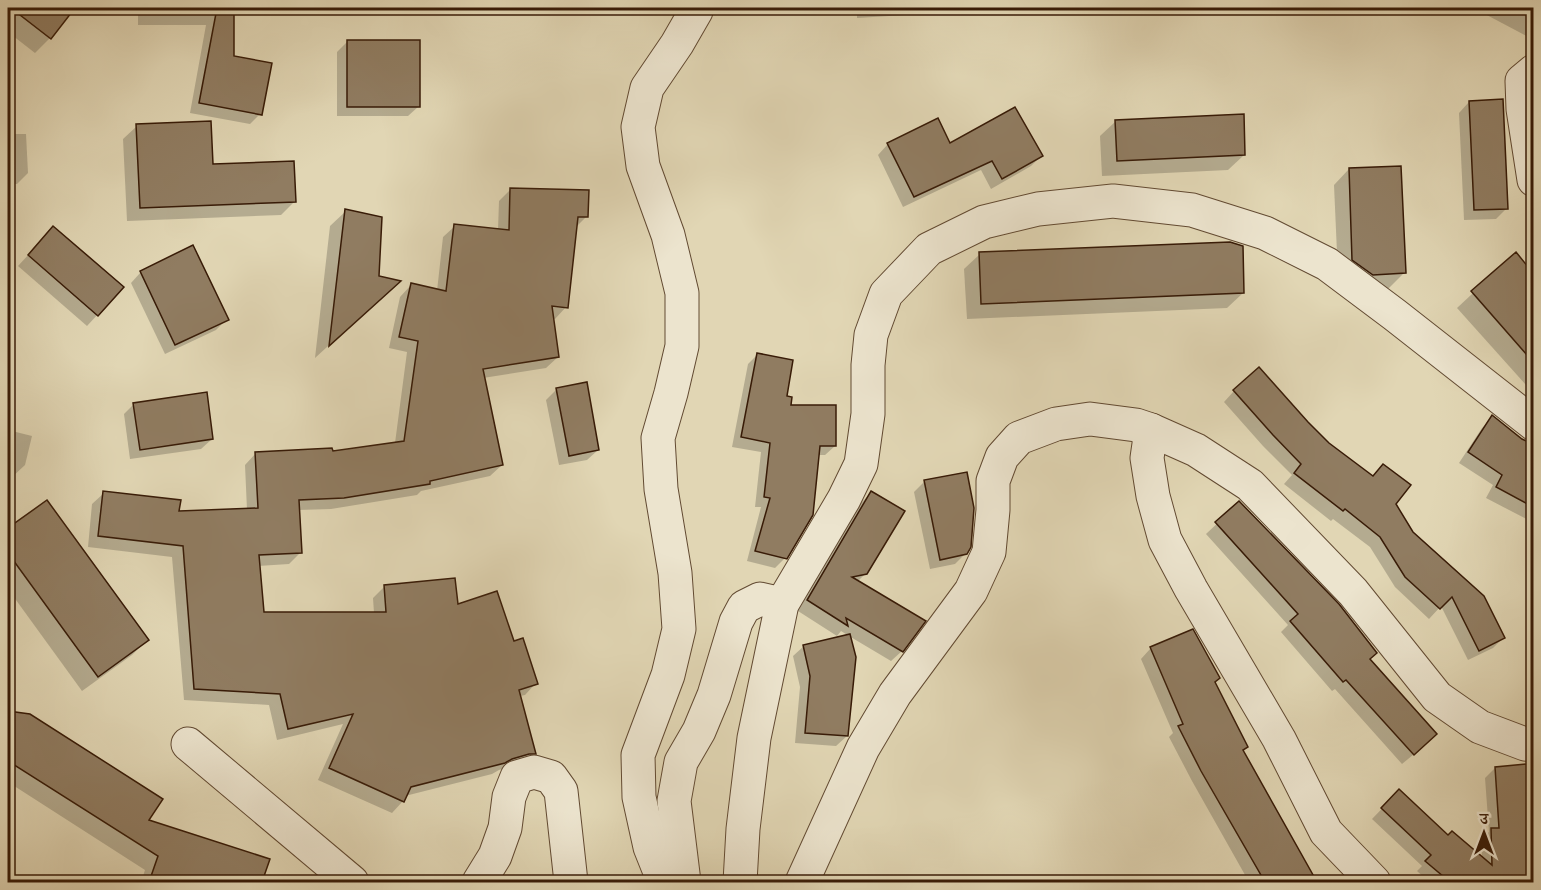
<svg xmlns="http://www.w3.org/2000/svg" width="1541" height="890" font-family="'IM FELL Double Pica','Noto Serif Devanagari',serif">
<style>
.shadow{fill:#0003}
.building{fill:#907c61;stroke:#381b07;stroke-width:1.5}
.lines{fill:none;stroke-linecap:round;stroke-linejoin:round}
.minor-casing{stroke:#624a32;stroke-width:35}
.minor{stroke:#ece4ce;stroke-width:33}
</style>
<rect width="100%" height="100%" fill="#e1d6b4"/>
<filter id="stains"><feTurbulence type="fractalNoise" baseFrequency=".00333" numOctaves="4"/><feColorMatrix values="0 0 0 0 .2 0 0 0 0 .09 0 0 0 0 .02 0 0 0 .5 -.17"/></filter>
<radialGradient id="worn" r=".72"><stop offset=".6" stop-color="#630" stop-opacity="0"/><stop offset="1" stop-color="#630" stop-opacity=".3"/></radialGradient>
<g class="shadow">
<path d="M 8,8 L 73,8 L 50,38 L 35,53 L 8,32 Z"/>
<path d="M 138,8 L 233,8 L 233,57 L 260,114 L 250,124 L 190,113 L 206,25 L 138,25 Z"/>
<path d="M 857,8 L 997,8 L 994,10 L 923,13 L 921,14 L 857,18 Z"/>
<path d="M 1487,8 L 1534,8 L 1534,40 L 1483,13 Z"/>
<path d="M 347,42 L 419,106 L 408,116 L 337,116 L 337,52 Z"/>
<path d="M 1469,102 L 1506,209 L 1496,219 L 1464,220 L 1459,113 Z"/>
<path d="M 1116,121 L 1244,155 L 1228,170 L 1102,176 L 1100,136 Z"/>
<path d="M 137,126 L 211,166 L 294,202 L 281,215 L 127,221 L 123,139 Z"/>
<path d="M 8,134 L 26,134 L 28,173 L 17,184 L 8,184 Z"/>
<path d="M 888,144 L 950,145 L 1041,156 L 1031,166 L 991,189 L 981,170 L 903,207 L 878,155 Z"/>
<path d="M 1349,169 L 1404,273 L 1389,288 L 1357,289 L 1338,275 L 1334,185 Z"/>
<path d="M 511,189 L 586,217 L 575,228 L 566,307 L 555,319 L 552,318 L 558,357 L 546,368 L 483,378 L 502,465 L 490,476 L 421,491 L 417,495 L 331,509 L 298,510 L 300,553 L 289,564 L 258,566 L 262,613 L 374,613 L 373,598 L 384,587 L 457,606 L 513,643 L 536,683 L 525,695 L 520,696 L 534,753 L 523,765 L 516,765 L 499,770 L 492,774 L 405,796 L 403,801 L 392,813 L 318,780 L 343,724 L 277,740 L 269,705 L 184,700 L 172,557 L 88,547 L 92,504 L 104,493 L 178,513 L 247,510 L 245,465 L 256,453 L 331,453 L 395,443 L 407,352 L 389,348 L 400,297 L 411,285 L 437,291 L 443,237 L 455,226 L 498,230 L 499,201 Z"/>
<path d="M 346,211 L 377,278 L 398,282 L 315,358 L 330,226 Z"/>
<path d="M 43,239 L 122,288 L 87,326 L 18,266 Z"/>
<path d="M 980,254 L 1243,293 L 1227,308 L 967,319 L 964,269 Z"/>
<path d="M 1515,254 L 1534,275 L 1534,394 L 1457,308 Z"/>
<path d="M 141,272 L 227,319 L 216,330 L 165,354 L 131,283 Z"/>
<path d="M 757,355 L 785,397 L 789,406 L 835,446 L 825,455 L 818,455 L 785,558 L 775,568 L 747,561 L 761,507 L 755,507 L 761,452 L 732,447 L 748,364 Z"/>
<path d="M 557,389 L 598,450 L 587,460 L 559,465 L 546,400 Z"/>
<path d="M 1234,391 L 1307,423 L 1328,444 L 1372,477 L 1383,466 L 1394,504 L 1411,533 L 1503,638 L 1493,648 L 1468,660 L 1441,606 L 1429,619 L 1395,587 L 1370,547 L 1333,519 L 1331,521 L 1284,484 L 1292,475 L 1263,446 L 1224,402 Z"/>
<path d="M 134,404 L 212,439 L 201,449 L 130,459 L 124,414 Z"/>
<path d="M 1493,417 L 1522,440 L 1534,446 L 1534,523 L 1486,498 L 1493,485 L 1459,463 L 1482,428 Z"/>
<path d="M 8,430 L 32,436 L 25,465 L 10,479 L 8,480 Z"/>
<path d="M 924,482 L 966,553 L 955,564 L 930,569 L 914,492 Z"/>
<path d="M 871,493 L 866,573 L 857,582 L 902,651 L 891,661 L 849,636 L 847,736 L 836,746 L 795,743 L 800,687 L 793,656 L 804,646 L 849,636 L 841,631 L 837,636 L 798,611 L 861,503 Z"/>
<path d="M 46,502 L 147,640 L 132,655 L 82,691 L 8,589 L 8,530 Z"/>
<path d="M 1239,503 L 1369,659 L 1425,745 L 1402,764 L 1335,689 L 1332,691 L 1281,632 L 1288,625 L 1206,534 Z"/>
<path d="M 1192,631 L 1214,682 L 1246,747 L 1242,752 L 1314,881 L 1316,882 L 1249,882 L 1192,781 L 1169,737 L 1173,733 L 1141,659 L 1150,649 Z"/>
<path d="M 8,712 L 29,715 L 147,821 L 268,860 L 260,882 L 141,882 L 145,870 L 8,782 Z"/>
<path d="M 1495,768 L 1530,829 L 1534,829 L 1534,882 L 1429,882 L 1417,871 L 1422,866 L 1372,819 L 1399,791 L 1448,837 L 1482,858 L 1481,839 L 1489,832 L 1485,778 Z"/>
</g>
<g class="building">
<path d="M 11,8 L 75,8 L 51,39 Z"/>
<path d="M 217,8 L 234,8 L 234,56 L 272,63 L 262,115 L 199,103 Z"/>
<rect x="347" y="40" width="73" height="67"/>
<path d="M 1503,99 L 1508,209 L 1474,210 L 1469,101 Z"/>
<path d="M 1015,107 L 1043,156 L 1002,179 L 992,161 L 914,197 L 887,143 L 938,118 L 950,143 Z"/>
<path d="M 1244,114 L 1245,155 L 1117,161 L 1115,120 Z"/>
<path d="M 211,121 L 213,164 L 294,161 L 296,202 L 140,208 L 136,124 Z"/>
<path d="M 1401,166 L 1406,273 L 1373,275 L 1352,260 L 1349,168 Z"/>
<path d="M 510,188 L 589,190 L 588,217 L 578,217 L 568,308 L 552,306 L 559,357 L 483,369 L 503,465 L 430,481 L 430,484 L 344,498 L 299,500 L 302,553 L 259,555 L 264,612 L 386,612 L 384,585 L 455,578 L 458,604 L 497,591 L 514,641 L 523,638 L 538,684 L 519,690 L 536,754 L 529,754 L 512,759 L 505,763 L 411,787 L 404,802 L 329,768 L 353,714 L 288,729 L 280,694 L 194,689 L 183,546 L 98,536 L 103,491 L 181,500 L 179,511 L 258,508 L 255,452 L 332,448 L 333,451 L 404,441 L 418,341 L 399,337 L 411,283 L 446,291 L 454,224 L 509,230 Z"/>
<path d="M 345,209 L 382,217 L 379,276 L 401,281 L 329,346 Z"/>
<path d="M 53,226 L 124,287 L 98,316 L 28,255 Z"/>
<path d="M 1230,242 L 1243,246 L 1244,293 L 981,304 L 979,252 Z"/>
<path d="M 193,245 L 229,320 L 175,345 L 140,271 Z"/>
<path d="M 1516,252 L 1533,273 L 1533,362 L 1471,291 Z"/>
<path d="M 757,353 L 793,360 L 787,396 L 792,397 L 791,405 L 836,405 L 836,446 L 820,446 L 813,515 L 787,559 L 755,551 L 770,498 L 764,497 L 770,443 L 741,437 Z"/>
<path d="M 1259,367 L 1308,422 L 1329,443 L 1373,476 L 1383,464 L 1411,485 L 1396,504 L 1413,532 L 1484,596 L 1505,638 L 1479,651 L 1452,597 L 1440,609 L 1405,577 L 1380,537 L 1345,509 L 1343,511 L 1294,473 L 1301,464 L 1273,435 L 1233,390 Z"/>
<path d="M 587,382 L 599,450 L 569,456 L 556,388 Z"/>
<path d="M 207,392 L 213,439 L 140,450 L 133,403 Z"/>
<path d="M 1492,415 L 1522,439 L 1533,444 L 1533,507 L 1496,487 L 1502,475 L 1468,452 Z"/>
<path d="M 967,472 L 974,508 L 971,547 L 967,554 L 940,560 L 924,480 Z"/>
<path d="M 871,491 L 905,511 L 867,574 L 852,577 L 926,621 L 903,652 L 846,618 L 848,626 L 807,600 Z"/>
<path d="M 47,500 L 149,640 L 98,677 L 8,553 L 8,528 Z"/>
<path d="M 1239,501 L 1339,604 L 1377,653 L 1370,659 L 1437,734 L 1414,755 L 1346,680 L 1343,682 L 1290,621 L 1298,614 L 1215,522 Z"/>
<path d="M 1193,629 L 1220,678 L 1215,682 L 1248,747 L 1243,750 L 1317,882 L 1265,882 L 1201,771 L 1178,726 L 1183,724 L 1150,647 Z"/>
<path d="M 850,634 L 856,657 L 848,736 L 805,733 L 810,676 L 803,645 Z"/>
<path d="M 8,711 L 30,714 L 163,799 L 149,820 L 270,859 L 262,882 L 149,882 L 158,856 L 8,761 Z"/>
<path d="M 1527,764 L 1531,828 L 1533,828 L 1533,882 L 1450,882 L 1425,861 L 1431,855 L 1381,808 L 1399,789 L 1448,835 L 1452,831 L 1492,865 L 1491,828 L 1499,828 L 1495,767 Z"/>
</g>
<g class="lines">
<defs>
<g id="minor">
<path d="M 1534,71 L 1522,81 L 1523,109 L 1534,180"/>
<path d="M 1151,430 L 1147,458 L 1153,496 L 1165,540 L 1191,589 L 1279,739 L 1326,832 L 1374,882"/>
<path d="M 188,744 L 352,882"/>
<path d="M 479,882 L 495,856 L 505,828 L 509,797 L 517,777 L 534,772 L 551,777 L 561,791 L 571,882"/>
<path d="M 664,882 L 650,847 L 639,797 L 638,755 L 668,675 L 679,629 L 675,573 L 661,489 L 658,438 L 671,393 L 682,346 L 682,293 L 668,235 L 643,166 L 638,127 L 647,88 L 677,44 L 696,11 L 697,8"/>
<path d="M 684,882 L 674,801 L 681,762 L 699,731 L 714,695 L 736,622 L 744,607 L 760,599 L 782,604"/>
<path d="M 740,882 L 743,829 L 754,738 L 782,604 L 844,499 L 861,464 L 868,414 L 868,365 L 871,335 L 886,294 L 929,249 L 984,222 L 1038,209 L 1113,201 L 1192,210 L 1265,233 L 1327,264 L 1395,315 L 1534,424"/>
<path d="M 802,882 L 863,748 L 895,694 L 971,591 L 989,552 L 993,510 L 993,481 L 1002,457 L 1019,438 L 1056,424 L 1090,419 L 1136,425 L 1151,430 L 1196,450 L 1250,485 L 1353,592 L 1437,697 L 1480,727 L 1525,744 L 1534,745"/>
</g>
</defs>
<use href="#minor" class="minor-casing"/>
<use href="#minor" class="minor"/>
</g>
<rect width="1541" height="890" fill="none" stroke="#e1d6b4" stroke-width="30"/>
<rect x="9" y="9" width="1523" height="872" fill="none" stroke="#381b07" stroke-width="3"/>
<rect x="15" y="15" width="1511" height="860" fill="none" stroke="#381b07" stroke-width="1.5"/>
<g transform="translate(1484 833)" stroke="#ece4ce" stroke-width="4.5" paint-order="stroke">
<path d="M0-4.5L10 22L0 15L-10 22Z" fill="#381b07"/>
<text y="-9" font-size="16" font-weight="bold" text-anchor="middle" fill="#381b07">उ</text>
</g>
<rect width="100%" height="100%" filter="url(#stains)"/>
<rect width="100%" height="100%" fill="url(#worn)"/>
</svg>
